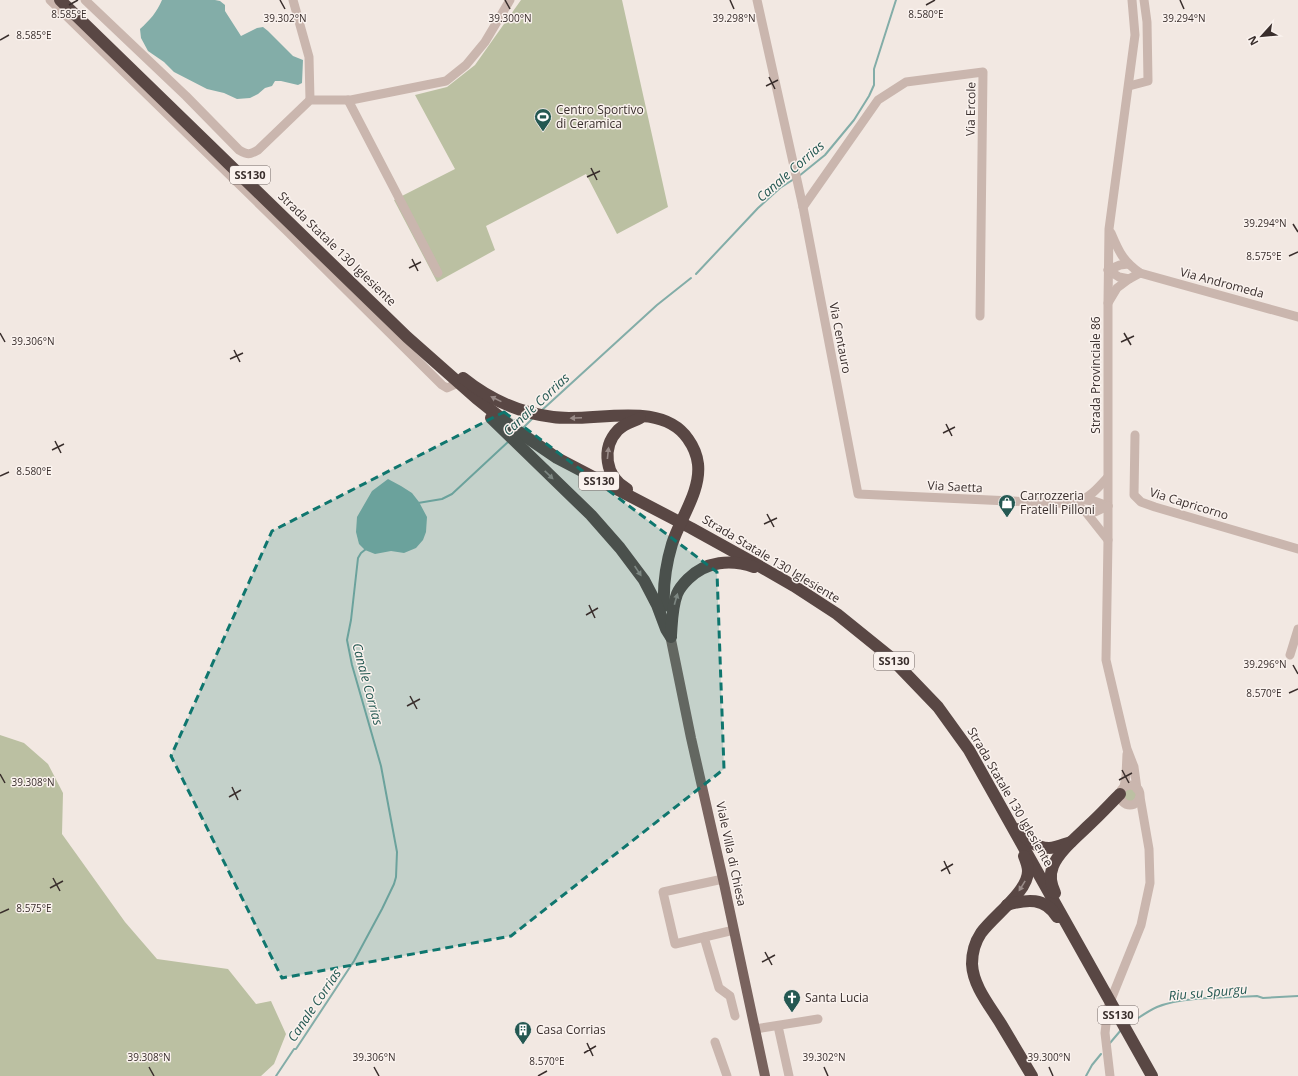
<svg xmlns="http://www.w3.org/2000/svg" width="1298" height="1076" font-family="'Open Sans',sans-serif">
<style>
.green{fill:#bbc0a2}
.water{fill:#83ada8}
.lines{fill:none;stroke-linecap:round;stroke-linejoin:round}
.stream{stroke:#83ada8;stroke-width:2}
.minor{stroke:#cab6ae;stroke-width:9}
.major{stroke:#79635e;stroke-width:10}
.highway{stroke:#594744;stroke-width:12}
.oneway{fill:#998b88}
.marked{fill:#0f766e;fill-opacity:0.2;stroke:#0f766e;stroke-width:3;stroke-dasharray:8 5;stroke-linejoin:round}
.ticks{fill:none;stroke:#392e2c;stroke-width:1.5}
.labels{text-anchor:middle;stroke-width:3;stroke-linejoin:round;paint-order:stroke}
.shield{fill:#faf2ee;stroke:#736966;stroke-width:1}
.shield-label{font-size:11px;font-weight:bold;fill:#392e2c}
.street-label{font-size:12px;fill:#392e2c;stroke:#faf2ee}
.poi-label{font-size:12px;fill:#392e2c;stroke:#faf2ee;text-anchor:start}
.water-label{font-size:13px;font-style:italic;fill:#245852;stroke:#faf2ee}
.ticks-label{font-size:10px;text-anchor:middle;fill:#392e2c;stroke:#faf2ee;stroke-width:3;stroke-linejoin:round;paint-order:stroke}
</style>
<rect width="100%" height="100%" fill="#f2e8e2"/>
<g class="green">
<path d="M 521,0 L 622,0 L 668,207 L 617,234 L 586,174 L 486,226 L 495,250 L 437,282 L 394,200 L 455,169 L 415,95 L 447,87 L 475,65 Z"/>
<path d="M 0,735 L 24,743 L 48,764 L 63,793 L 62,834 L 125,922 L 157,959 L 228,969 L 256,1004 L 271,1001 L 286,1034 L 274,1064 L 261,1076 L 0,1076 Z"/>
<circle cx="1130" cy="795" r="8"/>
</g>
<g class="water">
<path d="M 162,0 L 215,0 L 220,1 L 225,5 L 225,11 L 241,36 L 257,28 L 263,27 L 268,31 L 293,56 L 303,60 L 302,83 L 298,85 L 281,81 L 275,81 L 272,86 L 265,88 L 258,94 L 250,98 L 237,99 L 224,93 L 207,89 L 174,72 L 164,62 L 148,51 L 141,38 L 140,29 C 150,20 157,12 162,0 Z"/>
<path d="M 388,479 L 401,486 L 412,493 L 419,502 L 427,517 L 426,532 L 423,540 L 416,548 L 404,553 L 391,551 L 375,554 L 365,550 L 359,544 L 356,532 L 357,517 L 372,491 Z"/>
</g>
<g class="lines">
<g class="stream">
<path d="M 799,176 L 825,155 L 854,120 L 869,96 L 874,85 L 874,69 L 896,0"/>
<path d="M 696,274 L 758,208 L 780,188 L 794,179"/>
<path d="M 541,411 L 657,305 L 691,278"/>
<path d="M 522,429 L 533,418"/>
<path d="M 418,503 L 442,499 L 452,494 L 509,441"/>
<path d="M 1128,1025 C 1137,1019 1146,1012 1157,1007 C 1183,996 1229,998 1257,996 L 1263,998 L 1298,996"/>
<path d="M 1110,1043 L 1121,1030"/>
<path d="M 276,1076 L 294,1049 L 296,1049 L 354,961 L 382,909 L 394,884 L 396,877 L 397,852 L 381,766 L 352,665 L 347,640 L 351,620 L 358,558 L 361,553 L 366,549"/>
<path d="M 1086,1076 L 1092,1065 L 1101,1054"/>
</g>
<g class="minor">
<path d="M 50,0 L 289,233 L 442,385 L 447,388 L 456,384"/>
<path d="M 85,0 L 186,96 L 239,150 C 248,155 249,155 258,150 L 310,100 L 351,100 L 446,81 L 466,65 L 485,42 L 510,0"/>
<path d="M 293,0 L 309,57 L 310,100"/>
<path d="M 757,0 L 803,207 L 858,494 L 1075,504 C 1089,498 1097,489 1107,478"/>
<path d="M 1132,0 L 1135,35 L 1109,229 L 1108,303 L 1108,540 L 1106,660 L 1127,749 L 1134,767 L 1137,789"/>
<path d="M 1129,86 L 1148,81 L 1147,22 L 1144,0"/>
<path d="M 348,100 L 438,273"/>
<path d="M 803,207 L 878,100 L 906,82 L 983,72 L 980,316"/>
<path d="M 1111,233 C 1119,252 1123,261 1140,273 L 1298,317"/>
<path d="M 1108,270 L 1119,277 L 1129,279"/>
<path d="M 1108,270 L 1120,265 L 1128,264"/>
<path d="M 1108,303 L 1117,288 L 1129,279 L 1140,273"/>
<path d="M 1135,435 L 1134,495 L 1141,502 L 1155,507 L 1298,549"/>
<path d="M 1085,500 L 1094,501 L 1108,506"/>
<path d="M 1075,504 L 1085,511 L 1108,540"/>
<path d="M 1085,511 L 1095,512 L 1108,506"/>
<path d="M 1290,655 L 1298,629"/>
<circle cx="1130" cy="795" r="10"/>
<path d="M 1124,787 L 1126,776 L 1127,754"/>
<path d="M 723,879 L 663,892 L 675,944 L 734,930"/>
<path d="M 704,937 L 719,988 L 730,996 L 735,1016"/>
<path d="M 778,1026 L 789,1076"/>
<path d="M 755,1029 L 818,1019"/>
<path d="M 715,1042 L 727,1076"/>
<path d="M 1110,1076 L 1105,1033 L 1108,1007 L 1141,925 L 1150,883 L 1149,849 L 1140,797"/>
</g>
<path class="major" d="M 669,630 L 691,738 L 723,879 L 765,1076"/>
<g class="highway">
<path d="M 60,0 L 407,337 L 476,398 L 516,430 L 557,458 L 691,528 L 747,559 L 794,586 L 837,614 L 889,656 L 938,707 L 969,750 L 1152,1076"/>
<path d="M 463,378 C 489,399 520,413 553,417 C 594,423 661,399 688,439 C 693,446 697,455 698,464 C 701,491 680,519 672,544 C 666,564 663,585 664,606"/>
<path d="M 491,418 L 591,515 L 620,548 L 644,580 L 657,605 L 666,629 L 671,637"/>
<path d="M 627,489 C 605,477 601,448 618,430 C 625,423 633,422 640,418"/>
<path d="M 671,635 C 672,621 672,607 677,594 C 679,589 684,583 688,579 C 706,561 731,559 754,567"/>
<path d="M 1019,829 C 1025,839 1036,848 1049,848 C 1056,848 1064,844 1071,842"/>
<path d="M 1024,856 C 1026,861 1028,866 1028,871 C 1028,892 993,916 981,933 C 975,942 972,954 972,964 C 973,986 990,1006 1001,1024 C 1011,1041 1022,1059 1032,1076"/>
<path d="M 1055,893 C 1051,884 1049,876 1053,866 C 1059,851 1078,836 1089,825 C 1100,815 1110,804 1120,794"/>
<path d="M 1007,905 C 1027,899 1045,897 1057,917"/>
</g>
</g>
<defs><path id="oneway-solid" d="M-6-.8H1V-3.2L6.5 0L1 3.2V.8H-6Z"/></defs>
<g class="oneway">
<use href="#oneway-solid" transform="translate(496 399) rotate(-154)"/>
<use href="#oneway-solid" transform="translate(576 418) rotate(178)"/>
<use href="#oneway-solid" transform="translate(608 453) rotate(-84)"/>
<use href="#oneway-solid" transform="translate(549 475) rotate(44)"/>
<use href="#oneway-solid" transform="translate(638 571) rotate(56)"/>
<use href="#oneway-solid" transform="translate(676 599) rotate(-74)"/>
<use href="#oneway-solid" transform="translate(1022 886) rotate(122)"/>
</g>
<path class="marked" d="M 504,412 L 717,572 L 724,769 L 511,936 L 282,978 L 171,756 L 272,531 Z"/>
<path class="ticks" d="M 280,0 L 285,9M 505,0 L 510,9M 730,0 L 734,9M 1180,0 L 1184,9M 69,5 L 78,0M 926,5 L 935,0M 0,40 L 9,35M 769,77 L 775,89M 766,86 L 778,80M 591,168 L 597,180M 587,177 L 600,171M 1293,224 L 1298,232M 1289,256 L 1298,252M 412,259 L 418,271M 409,268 L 421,262M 0,333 L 5,342M 1124,333 L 1131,345M 1121,342 L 1134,336M 234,350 L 240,362M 230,359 L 243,353M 946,424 L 952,436M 943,433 L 955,427M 55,441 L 61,453M 52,450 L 64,444M 0,476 L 9,472M 767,514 L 774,527M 764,524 L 777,518M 589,605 L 595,618M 586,615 L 598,608M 1293,665 L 1298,674M 1289,693 L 1298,689M 410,696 L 417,709M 407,706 L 420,699M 1122,770 L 1129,783M 0,774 L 5,783M 1119,780 L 1132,773M 232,787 L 238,800M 229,797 L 241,790M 944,861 L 950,874M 941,871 L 953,864M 53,878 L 60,891M 50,888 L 63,881M 0,913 L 9,909M 765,952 L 772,965M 762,962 L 775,955M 587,1043 L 593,1056M 584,1053 L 596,1046M 149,1067 L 154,1076M 374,1067 L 379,1076M 824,1067 L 828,1076M 1049,1067 L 1053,1076M 538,1076 L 547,1071"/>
<defs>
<symbol id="stadium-pin" viewBox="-11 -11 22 30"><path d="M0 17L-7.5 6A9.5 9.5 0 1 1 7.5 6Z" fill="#245852" stroke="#faf2ee"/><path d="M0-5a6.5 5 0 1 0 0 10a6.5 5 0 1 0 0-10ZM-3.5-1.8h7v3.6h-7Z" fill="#fff"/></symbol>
<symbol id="shop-pin" viewBox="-11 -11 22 30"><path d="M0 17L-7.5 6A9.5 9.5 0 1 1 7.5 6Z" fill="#245852" stroke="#faf2ee"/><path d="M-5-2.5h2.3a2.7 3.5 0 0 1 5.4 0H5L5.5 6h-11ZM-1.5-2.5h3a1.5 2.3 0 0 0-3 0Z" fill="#fff"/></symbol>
<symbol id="church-pin" viewBox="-11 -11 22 30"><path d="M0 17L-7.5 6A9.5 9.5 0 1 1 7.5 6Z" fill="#245852" stroke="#faf2ee"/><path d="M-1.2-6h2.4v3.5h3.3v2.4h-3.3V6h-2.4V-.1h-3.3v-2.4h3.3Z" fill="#fff"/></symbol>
<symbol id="building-pin" viewBox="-11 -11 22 30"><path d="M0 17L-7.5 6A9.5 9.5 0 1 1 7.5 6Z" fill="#245852" stroke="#faf2ee"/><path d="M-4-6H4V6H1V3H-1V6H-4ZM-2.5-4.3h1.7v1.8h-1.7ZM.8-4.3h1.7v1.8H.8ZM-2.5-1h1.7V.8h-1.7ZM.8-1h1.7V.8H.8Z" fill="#fff"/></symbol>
</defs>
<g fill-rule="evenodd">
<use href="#stadium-pin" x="533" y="107" width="20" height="27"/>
<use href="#shop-pin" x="997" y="493" width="20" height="27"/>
<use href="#church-pin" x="782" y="988" width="20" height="27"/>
<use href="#building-pin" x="513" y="1020" width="20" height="27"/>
</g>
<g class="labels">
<g class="shield">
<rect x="230" y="166" width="40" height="18" rx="3"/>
<rect x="579" y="472" width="40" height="18" rx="3"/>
<rect x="874" y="652" width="40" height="18" rx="3"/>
<rect x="1098" y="1006" width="40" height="18" rx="3"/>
</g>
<g class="shield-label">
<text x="250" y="179">SS130</text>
<text x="599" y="485">SS130</text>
<text x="894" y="665">SS130</text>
<text x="1118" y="1019">SS130</text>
</g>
<g class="street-label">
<text transform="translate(971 109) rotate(-89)" y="4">Via Ercole</text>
<text transform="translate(337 249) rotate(44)" y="4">Strada Statale 130 Iglesiente</text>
<text transform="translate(1222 283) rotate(15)" y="4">Via Andromeda</text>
<text transform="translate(840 338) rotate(79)" y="4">Via Centauro</text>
<text transform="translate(1096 375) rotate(-90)" y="4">Strada Provinciale 86</text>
<text transform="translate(955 487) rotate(3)" y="4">Via Saetta</text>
<text transform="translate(1189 504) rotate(17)" y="4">Via Capricorno</text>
<text transform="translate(771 559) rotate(31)" y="4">Strada Statale 130 Iglesiente</text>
<text transform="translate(1010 797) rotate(60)" y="4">Strada Statale 130 Iglesiente</text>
<text transform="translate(731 854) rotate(78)" y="4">Viale Villa di Chiesa</text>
</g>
<g class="poi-label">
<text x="556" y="114">Centro Sportivo<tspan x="556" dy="14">di Ceramica</tspan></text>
<text x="1020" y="500">Carrozzeria<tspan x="1020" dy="14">Fratelli Pilloni</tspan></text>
<text x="805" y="1002">Santa Lucia</text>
<text x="536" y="1034">Casa Corrias</text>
</g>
<g class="water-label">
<text transform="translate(790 171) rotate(-41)" y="5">Canale Corrias</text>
<text transform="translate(536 404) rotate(-43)" y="5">Canale Corrias</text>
<text transform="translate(368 684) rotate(75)" y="5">Canale Corrias</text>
<text transform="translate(1208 992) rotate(-5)" y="5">Riu su Spurgu</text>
<text transform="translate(314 1005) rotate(-56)" y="5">Canale Corrias</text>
</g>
</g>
<g class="ticks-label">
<text x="69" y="18">8.585°E</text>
<text x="926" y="18">8.580°E</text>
<text x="285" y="22">39.302°N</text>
<text x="510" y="22">39.300°N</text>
<text x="734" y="22">39.298°N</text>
<text x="1184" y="22">39.294°N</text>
<text x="34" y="39">8.585°E</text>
<text x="1265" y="227">39.294°N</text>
<text x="1264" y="260">8.575°E</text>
<text x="33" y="345">39.306°N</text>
<text x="34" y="475">8.580°E</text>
<text x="1265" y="668">39.296°N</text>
<text x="1264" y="697">8.570°E</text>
<text x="33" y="786">39.308°N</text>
<text x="34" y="912">8.575°E</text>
<text x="149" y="1061">39.308°N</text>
<text x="374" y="1061">39.306°N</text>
<text x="824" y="1061">39.302°N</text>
<text x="1049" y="1061">39.300°N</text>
<text x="547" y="1065">8.570°E</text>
</g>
<g transform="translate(1262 36) rotate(243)" stroke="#faf2ee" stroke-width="3" paint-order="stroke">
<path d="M0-3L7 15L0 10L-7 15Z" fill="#392e2c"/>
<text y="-6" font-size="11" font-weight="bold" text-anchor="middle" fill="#392e2c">N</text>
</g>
</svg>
